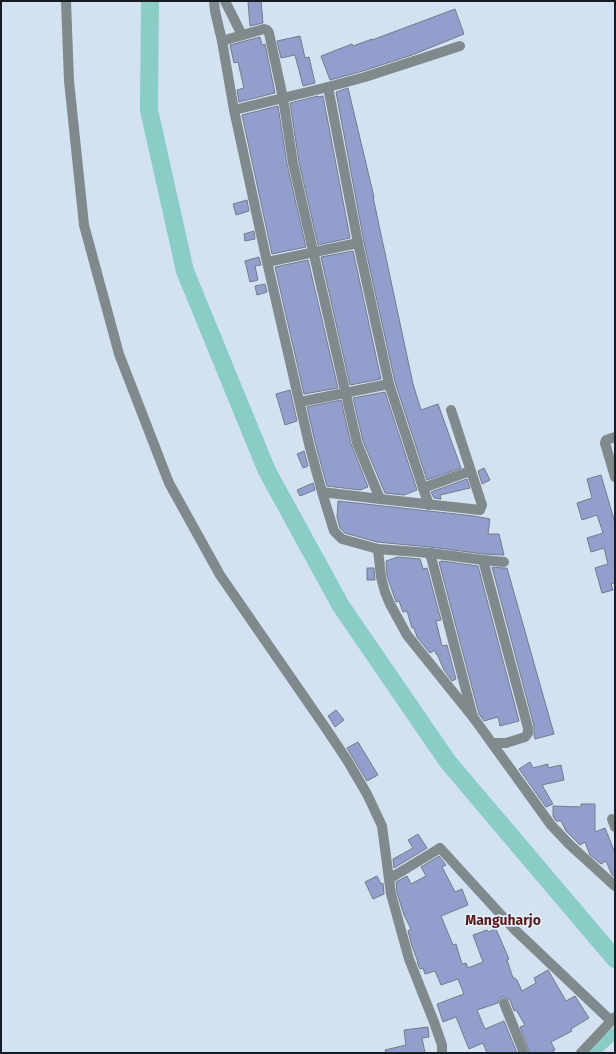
<svg xmlns="http://www.w3.org/2000/svg" width="616" height="1054" font-family="'Fira Sans',sans-serif">
<style>
.lines{fill:none;stroke-linecap:round;stroke-linejoin:round}
.canal{stroke:#8acdc6;stroke-width:11}
.river{stroke:#8acdc6;stroke-width:18}
.building{fill:#929fcd;stroke:#757a8b}
.minor{stroke:#80898c;stroke-width:10}
.labels{text-anchor:middle;stroke-width:3.5;stroke-linejoin:round;paint-order:stroke}
.quarter-label{font-size:14px;font-weight:bold;fill:#5f1b1a;stroke:#dff0ff}
</style>
<rect width="100%" height="100%" fill="#d2e2f1"/>
<g class="lines">
<path class="canal" d="M 593,1053 L 615,1033"/>
<path class="river" d="M 150,1 L 149,110 L 185,271 L 267,471 L 341,606 L 448,762 L 615,959"/>
</g>
<g class="building">
<path d="M 248,1 L 261,1 L 263,23 L 250,26 Z"/>
<path d="M 455,9 L 464,34 L 412,55 L 363,71 L 330,80 L 321,56 L 352,44 L 353,46 L 372,39 L 372,40 Z"/>
<path d="M 300,36 L 305,58 L 309,57 L 315,83 L 303,86 L 295,55 L 281,58 L 277,41 Z"/>
<path d="M 260,37 L 262,45 L 265,44 L 275,93 L 239,102 L 237,90 L 244,88 L 238,62 L 234,63 L 230,45 Z"/>
<path d="M 348,88 L 374,197 L 373,197 L 413,384 L 421,410 L 438,404 L 461,468 L 427,480 L 395,382 L 364,242 L 336,92 Z"/>
<path d="M 318,96 L 318,97 L 323,96 L 350,238 L 318,245 L 299,162 L 290,103 Z"/>
<path d="M 278,106 L 287,164 L 306,247 L 272,254 L 242,115 Z"/>
<path d="M 247,200 L 249,211 L 236,215 L 233,204 Z"/>
<path d="M 254,231 L 255,239 L 245,241 L 244,234 Z"/>
<path d="M 353,251 L 381,379 L 350,385 L 321,257 Z"/>
<path d="M 259,257 L 261,265 L 255,266 L 258,280 L 250,282 L 245,261 Z"/>
<path d="M 308,260 L 338,388 L 304,394 L 275,267 Z"/>
<path d="M 265,284 L 267,292 L 257,295 L 255,286 Z"/>
<path d="M 290,390 L 297,421 L 285,425 L 276,394 Z"/>
<path d="M 385,392 L 417,490 L 404,495 L 385,493 L 363,441 L 353,398 Z"/>
<path d="M 341,400 L 351,444 L 368,487 L 360,490 L 327,486 L 316,446 L 307,407 Z"/>
<path d="M 304,451 L 308,466 L 303,468 L 297,454 Z"/>
<path d="M 484,468 L 490,480 L 482,484 L 478,471 Z"/>
<path d="M 601,475 L 615,523 L 615,583 L 611,584 L 613,590 L 602,593 L 595,568 L 608,564 L 604,548 L 591,552 L 587,538 L 603,533 L 597,515 L 582,520 L 577,503 L 592,498 L 587,479 Z"/>
<path d="M 467,479 L 470,488 L 440,495 L 441,499 L 434,498 L 431,492 Z"/>
<path d="M 313,483 L 315,490 L 300,496 L 297,490 Z"/>
<path d="M 338,501 L 474,516 L 490,519 L 488,534 L 499,534 L 504,555 L 484,554 L 430,547 L 377,542 L 345,533 L 340,528 L 337,517 Z"/>
<path d="M 398,557 L 420,559 L 423,569 L 427,568 L 441,620 L 436,621 L 442,646 L 447,645 L 456,679 L 452,681 L 444,670 L 437,654 L 436,654 L 435,650 L 430,653 L 417,637 L 414,628 L 412,628 L 407,611 L 403,612 L 399,601 L 396,602 L 387,576 L 386,561 Z"/>
<path d="M 442,561 L 478,566 L 519,721 L 500,726 L 498,717 L 484,721 L 479,714 L 439,562 Z"/>
<path d="M 492,567 L 503,568 L 507,568 L 554,734 L 535,739 L 534,735 L 534,726 Z"/>
<path d="M 367,568 L 374,568 L 375,580 L 367,580 Z"/>
<path d="M 336,710 L 344,720 L 335,727 L 328,716 Z"/>
<path d="M 358,742 L 378,775 L 367,781 L 347,748 Z"/>
<path d="M 530,762 L 533,768 L 548,764 L 548,768 L 561,765 L 564,780 L 542,785 L 553,804 L 546,807 L 519,769 Z"/>
<path d="M 581,804 L 595,804 L 595,832 L 605,828 L 615,853 L 615,877 L 612,875 L 606,861 L 601,864 L 590,855 L 585,842 L 580,845 L 566,831 L 561,821 L 556,821 L 553,816 L 553,806 L 581,807 Z"/>
<path d="M 418,834 L 427,848 L 394,868 L 393,859 L 413,848 L 408,840 Z"/>
<path d="M 439,856 L 446,865 L 442,867 L 455,892 L 462,889 L 468,905 L 441,916 L 453,945 L 456,944 L 462,964 L 466,963 L 468,968 L 483,962 L 473,935 L 487,930 L 488,932 L 496,929 L 509,959 L 507,960 L 513,978 L 515,978 L 516,980 L 517,980 L 522,991 L 536,983 L 534,978 L 548,970 L 566,1001 L 575,996 L 589,1018 L 571,1029 L 572,1031 L 551,1042 L 555,1050 L 550,1053 L 530,1053 L 520,1027 L 525,1025 L 516,1010 L 514,1011 L 510,1000 L 505,997 L 502,997 L 499,999 L 498,1003 L 477,1010 L 485,1029 L 504,1021 L 517,1053 L 487,1053 L 483,1043 L 469,1049 L 456,1017 L 443,1022 L 437,1004 L 464,994 L 458,979 L 441,985 L 435,971 L 425,974 L 423,968 L 420,969 L 417,962 L 418,962 L 412,946 L 408,931 L 411,929 L 404,915 L 397,893 L 396,882 L 407,876 L 411,884 L 426,876 L 421,867 Z"/>
<path d="M 377,876 L 381,884 L 383,883 L 384,894 L 373,899 L 365,882 Z"/>
<path d="M 428,1027 L 429,1037 L 422,1038 L 425,1053 L 386,1053 L 385,1050 L 406,1045 L 404,1030 Z"/>
</g>
<g class="lines">
<g class="minor">
<path d="M 66,1 L 69,81 L 84,225 L 119,354 L 169,483 L 220,575 L 325,727 L 347,760 L 367,794 L 382,826 L 391,894 L 409,959 L 434,1022 L 442,1045 L 442,1053"/>
<path d="M 214,1 L 215,11 L 222,41 L 234,110 L 267,262 L 310,448 L 322,492 L 334,531 L 342,539 L 378,549 L 430,553 L 473,717"/>
<path d="M 225,1 L 242,35"/>
<path d="M 222,41 L 264,29 L 267,30 L 269,33 L 283,98 L 293,163 L 357,443 L 380,499"/>
<path d="M 328,87 L 358,243 L 389,384 L 423,488 L 429,505"/>
<path d="M 234,110 L 328,87 L 365,77 L 460,46"/>
<path d="M 267,262 L 358,243"/>
<path d="M 300,402 L 389,384"/>
<path d="M 615,437 L 606,440 L 605,443 L 615,477"/>
<path d="M 423,488 L 470,471"/>
<path d="M 322,492 L 380,499 L 480,510 L 482,505 L 451,410"/>
<path d="M 378,549 L 381,577 L 385,592 L 390,604 L 407,635 L 473,717 L 551,825 L 569,844 L 615,886"/>
<path d="M 430,553 L 483,560 L 504,562"/>
<path d="M 483,560 L 528,728 L 528,733 L 525,737 L 506,743 L 492,743"/>
<path d="M 612,819 L 615,827"/>
<path d="M 389,879 L 440,848 L 514,929 L 611,1021"/>
<path d="M 504,1003 L 524,1053"/>
<path d="M 581,1053 L 615,1017"/>
</g>
</g>
<g class="labels">
<g class="quarter-label">
<text x="503" y="925">Manguharjo</text>
</g>
</g>
<rect width="616" height="1054" fill="none" stroke="#171d22" stroke-width="4"/>
</svg>
